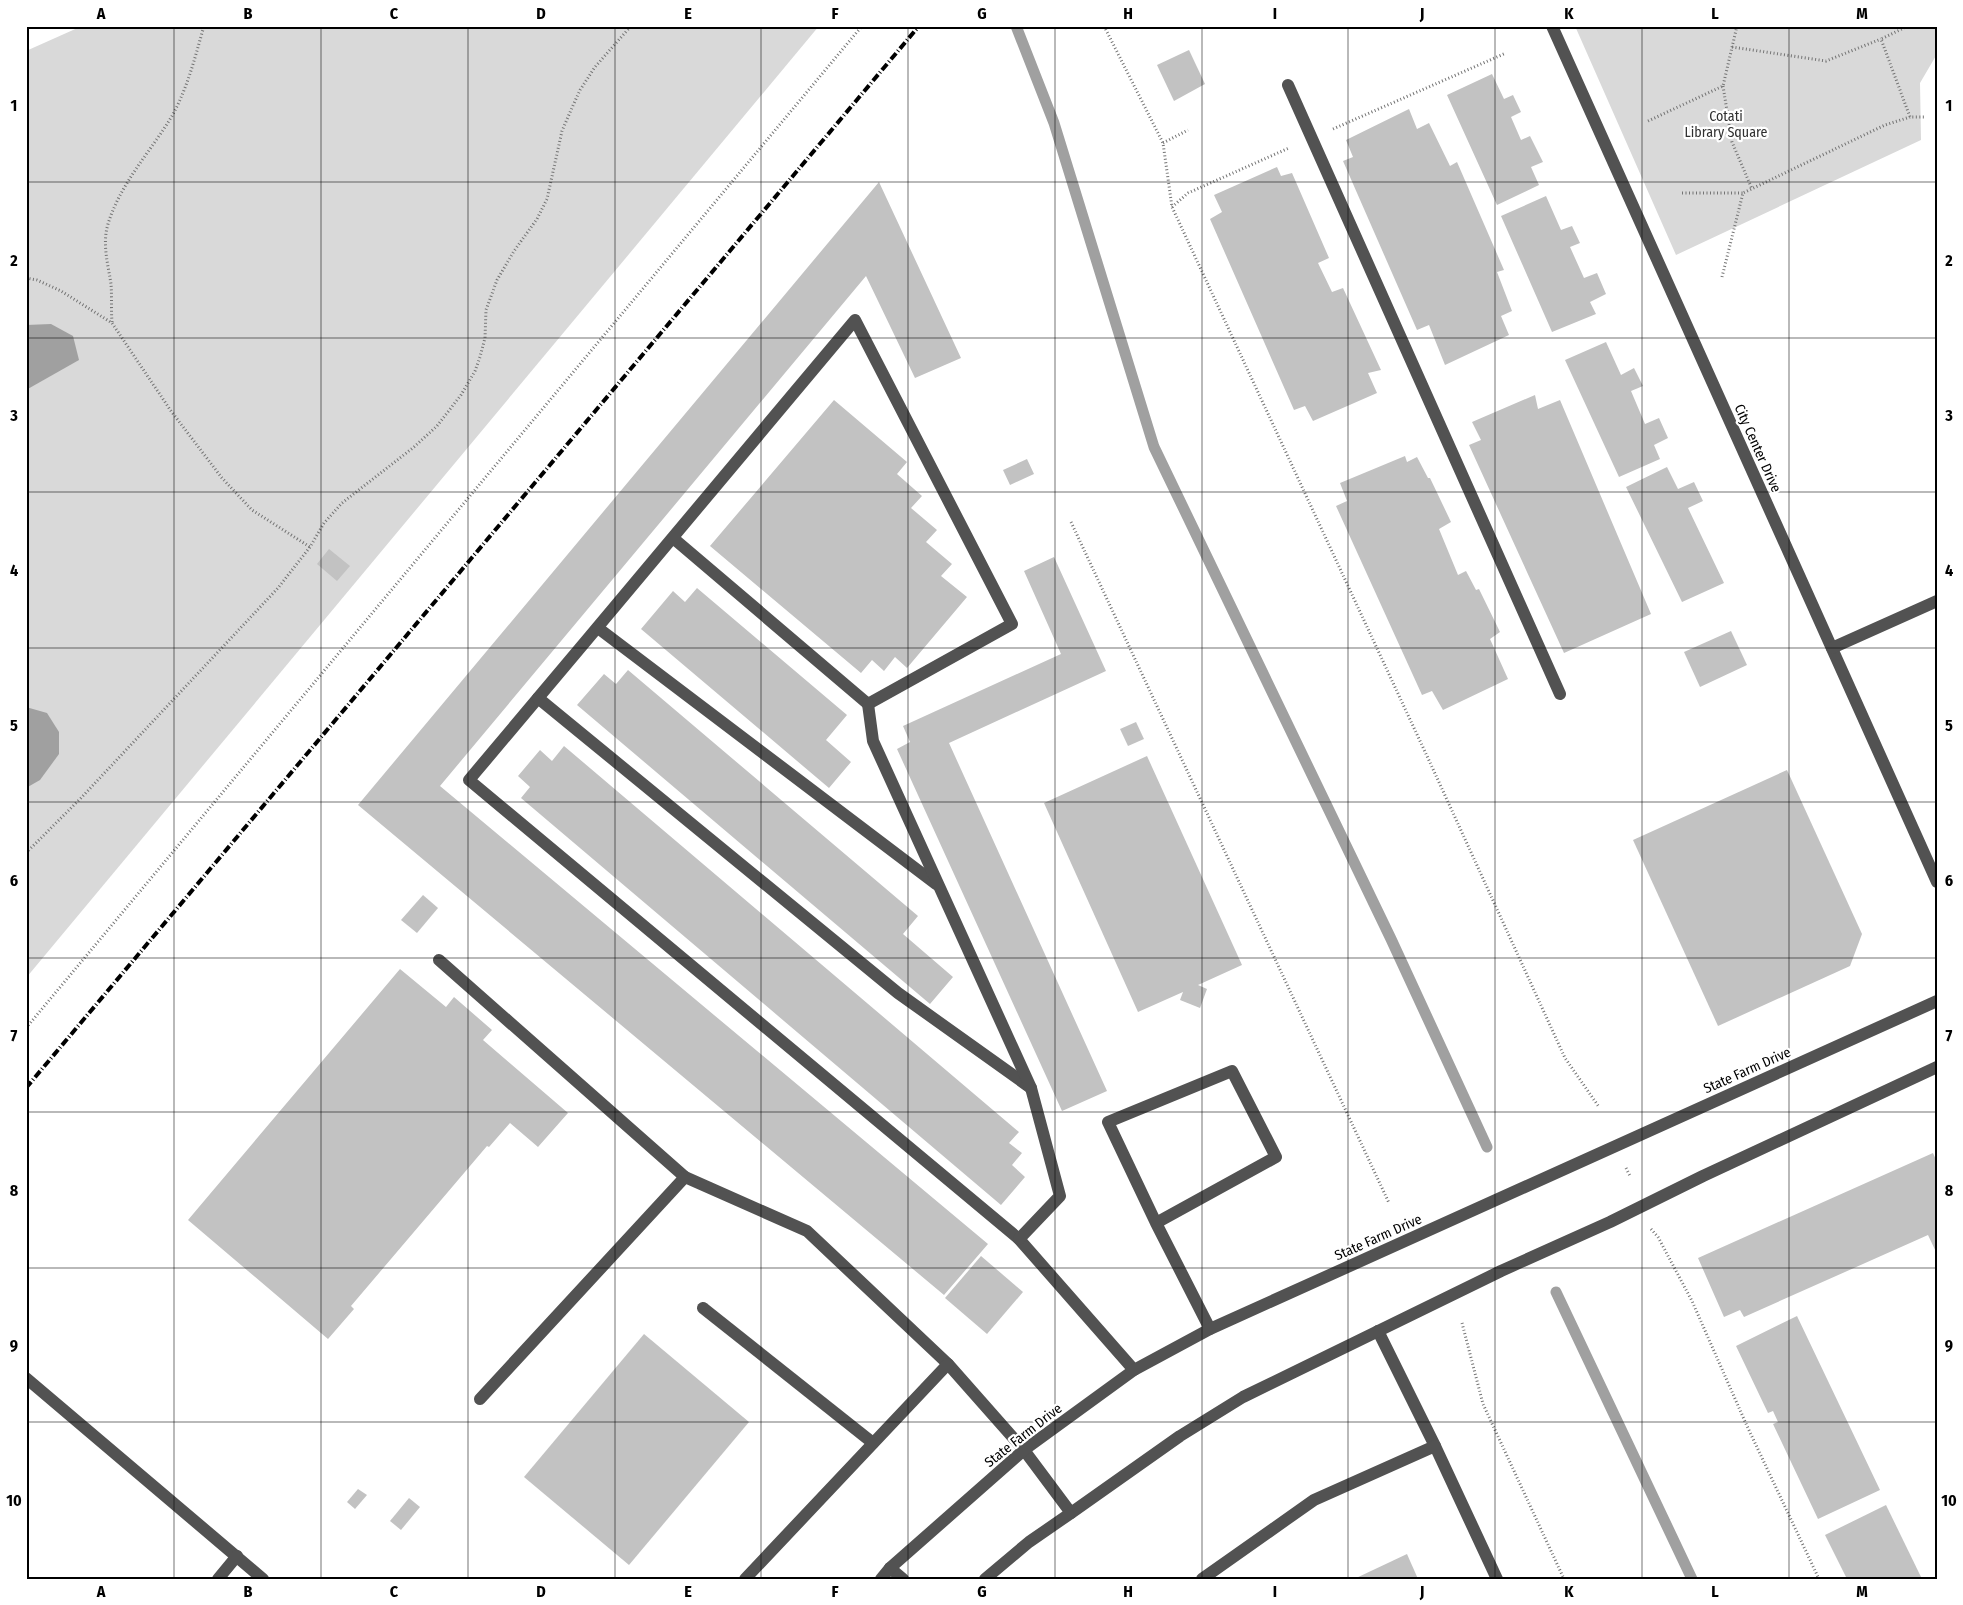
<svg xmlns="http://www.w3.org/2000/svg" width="1963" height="1605" font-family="'Fira Sans Condensed',sans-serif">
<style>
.green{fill:#d9d9d9}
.water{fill:#a0a0a0}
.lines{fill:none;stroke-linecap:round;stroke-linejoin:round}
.stream{stroke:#a0a0a0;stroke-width:11}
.building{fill:#c2c2c2}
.path{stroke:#747474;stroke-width:3;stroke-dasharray:1 2.5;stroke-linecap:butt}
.minor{stroke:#525252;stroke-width:12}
.rail{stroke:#000;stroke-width:4;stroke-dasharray:8 2.5 1 2.5;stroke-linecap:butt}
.grid{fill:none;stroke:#000;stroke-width:1;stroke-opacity:0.55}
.labels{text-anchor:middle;stroke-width:4.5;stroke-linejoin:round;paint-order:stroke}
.park-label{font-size:14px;fill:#303030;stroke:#fff}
.street-label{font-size:14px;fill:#000;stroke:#fff}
.neatline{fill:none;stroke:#000;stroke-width:2}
.grid-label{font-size:16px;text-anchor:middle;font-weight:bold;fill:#000}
</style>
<rect width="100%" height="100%" fill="#fff"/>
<g class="green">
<path d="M 82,26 L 819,26 L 26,978 L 26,51 Z"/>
<path d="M 1575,26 L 1937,26 L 1937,54 L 1920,83 L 1921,140 L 1676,255 Z"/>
</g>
<g class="water">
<path d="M 51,324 L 73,336 L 79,360 L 26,390 L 26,325 Z"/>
<path d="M 26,707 L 47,713 L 59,732 L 59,754 L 40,780 L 26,788 Z"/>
</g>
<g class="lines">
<g class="stream">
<path d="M 1016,26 L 1054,123 L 1154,447 L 1391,939 L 1487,1147"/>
<path d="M 1556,1292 L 1692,1579"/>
</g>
</g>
<g class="building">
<path d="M 1189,50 L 1205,84 L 1174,101 L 1157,65 Z"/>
<path d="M 1492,74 L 1504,99 L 1513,95 L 1521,112 L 1511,117 L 1521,140 L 1530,136 L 1543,162 L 1531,167 L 1539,185 L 1497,205 L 1447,95 Z"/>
<path d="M 1409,109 L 1417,129 L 1429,123 L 1450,166 L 1457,162 L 1504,270 L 1497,272 L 1512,311 L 1501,316 L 1509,335 L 1445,365 L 1429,325 L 1417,330 L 1343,161 L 1353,157 L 1346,140 Z"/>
<path d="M 1277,167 L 1281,176 L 1292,173 L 1329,258 L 1318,263 L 1332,292 L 1343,288 L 1381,370 L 1368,373 L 1377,393 L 1313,421 L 1305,406 L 1294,410 L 1210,219 L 1222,212 L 1214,195 Z"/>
<path d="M 879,182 L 961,358 L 915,378 L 866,276 L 440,786 L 988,1244 L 944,1295 L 358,805 Z"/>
<path d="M 1546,196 L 1561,230 L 1572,226 L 1580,243 L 1570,247 L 1584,278 L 1597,273 L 1606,294 L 1590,302 L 1596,314 L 1552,332 L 1501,216 Z"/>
<path d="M 1606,342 L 1621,375 L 1634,368 L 1643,386 L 1631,391 L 1645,424 L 1659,418 L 1668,438 L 1654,445 L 1660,459 L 1619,477 L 1565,360 Z"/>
<path d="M 1535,395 L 1538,409 L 1560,400 L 1651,614 L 1564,653 L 1469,445 L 1481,440 L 1472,422 Z"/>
<path d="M 834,400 L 907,462 L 897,474 L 922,496 L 911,508 L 937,530 L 926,542 L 952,564 L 941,576 L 967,597 L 907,668 L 895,657 L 884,671 L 872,660 L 861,673 L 710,546 Z"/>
<path d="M 1405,456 L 1407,462 L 1417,457 L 1428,478 L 1430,478 L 1451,522 L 1439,529 L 1458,575 L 1466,571 L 1476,590 L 1479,589 L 1500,632 L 1490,639 L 1508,679 L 1443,710 L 1432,691 L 1422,695 L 1336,506 L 1347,501 L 1340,483 Z"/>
<path d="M 1027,459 L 1034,474 L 1010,485 L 1003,470 Z"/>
<path d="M 1667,467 L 1678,489 L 1694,482 L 1703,501 L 1688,508 L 1724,583 L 1682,602 L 1626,487 Z"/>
<path d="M 329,549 L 350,566 L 337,581 L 317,564 Z"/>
<path d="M 1054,557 L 1106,671 L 949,743 L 1107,1091 L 1062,1111 L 897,749 L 910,742 L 903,726 L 1061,654 L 1024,571 Z"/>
<path d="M 697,588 L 847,715 L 826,740 L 851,762 L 829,788 L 641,629 L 673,591 L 685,602 Z"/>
<path d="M 1731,631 L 1747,665 L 1700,687 L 1684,652 Z"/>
<path d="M 628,670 L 918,916 L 903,934 L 953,977 L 930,1004 L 577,705 L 604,674 L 616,684 Z"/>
<path d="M 1136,722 L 1144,739 L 1128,746 L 1120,729 Z"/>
<path d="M 564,746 L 1019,1132 L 1009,1143 L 1022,1153 L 1012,1165 L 1025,1177 L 1001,1205 L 521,798 L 530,787 L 518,776 L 540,750 L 552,761 Z"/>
<path d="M 1147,756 L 1242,965 L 1198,985 L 1207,989 L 1200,1008 L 1180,1000 L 1183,992 L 1138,1012 L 1044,803 Z"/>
<path d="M 1787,770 L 1862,934 L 1850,966 L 1718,1026 L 1633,840 Z"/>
<path d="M 423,895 L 438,908 L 417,933 L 401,920 Z"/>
<path d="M 400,969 L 446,1007 L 454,997 L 492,1030 L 483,1040 L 568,1113 L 538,1147 L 510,1123 L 489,1147 L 487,1146 L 351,1306 L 354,1309 L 328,1339 L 188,1220 Z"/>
<path d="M 1933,1153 L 1937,1162 L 1937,1254 L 1928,1235 L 1744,1317 L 1740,1310 L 1724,1317 L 1698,1258 Z"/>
<path d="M 981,1256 L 1023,1292 L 987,1334 L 945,1298 Z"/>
<path d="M 1797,1316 L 1880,1490 L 1818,1519 L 1773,1424 L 1778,1422 L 1773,1411 L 1768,1413 L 1736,1346 Z"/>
<path d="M 644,1334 L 749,1422 L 629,1565 L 524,1477 Z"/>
<path d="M 358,1489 L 367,1495 L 355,1509 L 347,1502 Z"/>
<path d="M 409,1498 L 420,1507 L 401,1530 L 390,1521 Z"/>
<path d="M 1886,1505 L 1922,1579 L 1847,1579 L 1825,1535 Z"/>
<path d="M 1407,1554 L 1418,1579 L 1354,1579 Z"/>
</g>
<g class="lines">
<g class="path">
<path d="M 1104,26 L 1163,143 L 1172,207 L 1427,756 L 1565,1058 L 1599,1107"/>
<path d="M 1908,26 L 1881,39 L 1910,117 L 1926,117"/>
<path d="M 1732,47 L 1826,61 L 1881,39"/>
<path d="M 1723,86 L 1732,142 L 1752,189"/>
<path d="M 1648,121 L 1723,86 L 1737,26"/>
<path d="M 1333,129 L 1506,53"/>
<path d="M 1163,143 L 1188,130"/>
<path d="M 1682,193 L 1743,193"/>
<path d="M 1172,207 L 1188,193 L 1289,148"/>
<path d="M 1722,277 L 1743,193 L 1885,125 L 1910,117"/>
<path d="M 26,278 L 37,280 L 61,291 L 112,323 L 171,411 L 222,478 L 252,510 L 310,547"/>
<path d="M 112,322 C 111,310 112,296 111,284 C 108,264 102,244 108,224 C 120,184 151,151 172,116 C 188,87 195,57 204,26"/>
<path d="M 1071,522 L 1389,1203"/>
<path d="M 26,853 L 81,798 L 278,588 L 310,547 L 324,523 L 342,503 L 414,447 L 437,426 L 461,395 L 475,371 L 480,357 L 485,338 L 486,310 L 497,280 L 514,251 L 537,219 L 547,199 L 562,131 L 571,110 L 580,90 L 595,67 L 631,26"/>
<path d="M 26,1028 L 862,26"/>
<path d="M 1626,1168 L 1630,1176"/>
<path d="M 1651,1229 L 1658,1237 L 1692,1301 L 1747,1426 L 1819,1579"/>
<path d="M 1462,1323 L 1483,1404 L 1564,1579"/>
</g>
<g class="minor">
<path d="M 1552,26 L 1937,882"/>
<path d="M 1288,85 L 1560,694"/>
<path d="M 673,538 L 868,704 L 1012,624 L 855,320 C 726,474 598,627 469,780 L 1019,1239 L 1134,1370"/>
<path d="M 598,628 L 936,884"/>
<path d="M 1832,648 L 1937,601"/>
<path d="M 538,698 L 898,993 L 1031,1088"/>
<path d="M 868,704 L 873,741 L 1031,1088 L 1060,1196 L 1019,1239"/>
<path d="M 439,960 L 685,1177"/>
<path d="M 1156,1223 L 1276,1157 L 1232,1071 L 1108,1122 L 1156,1223 L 1210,1329"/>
<path d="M 703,1308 L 873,1443"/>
<path d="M 1378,1331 L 1435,1446"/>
<path d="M 26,1378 L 263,1579"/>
<path d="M 480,1399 L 685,1177 L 807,1231 L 948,1364 L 1024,1450 L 1071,1513"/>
<path d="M 890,1568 L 903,1579"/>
<path d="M 218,1579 L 237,1556"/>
<path d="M 745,1579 L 948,1364"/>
<path d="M 881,1579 L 890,1568 L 1024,1450 L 1134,1370 L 1210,1329 L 1937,1001"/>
<path d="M 985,1579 L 1029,1542 L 1071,1513 L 1180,1436 L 1243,1397 L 1501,1271 L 1610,1222 L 1703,1176 L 1937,1067"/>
<path d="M 1202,1579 L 1314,1500 L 1435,1446 L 1497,1579"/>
</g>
<path class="rail" d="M 26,1088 L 919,26"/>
</g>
<path class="grid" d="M 174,26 L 174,1579M 321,26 L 321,1579M 468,26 L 468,1579M 615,26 L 615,1579M 761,26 L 761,1579M 908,26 L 908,1579M 1055,26 L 1055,1579M 1202,26 L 1202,1579M 1348,26 L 1348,1579M 1495,26 L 1495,1579M 1642,26 L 1642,1579M 1789,26 L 1789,1579M 26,182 L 1937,182M 26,338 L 1937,338M 26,492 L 1937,492M 26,648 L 1937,648M 26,802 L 1937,802M 26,958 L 1937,958M 26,1112 L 1937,1112M 26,1268 L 1937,1268M 26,1422 L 1937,1422"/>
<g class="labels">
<g class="park-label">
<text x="1726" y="121">Cotati<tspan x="1726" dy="16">Library Square</tspan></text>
</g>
<g class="street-label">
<text transform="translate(1758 448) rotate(66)" y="5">City Center Drive</text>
<text transform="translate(1747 1070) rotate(-24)" y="5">State Farm Drive</text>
<text transform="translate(1378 1237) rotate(-24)" y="5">State Farm Drive</text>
<text transform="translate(1023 1435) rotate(-38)" y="5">State Farm Drive</text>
</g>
</g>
<rect width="1963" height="1605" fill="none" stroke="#ffffff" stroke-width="55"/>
<rect x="28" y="28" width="1908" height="1550" class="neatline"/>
<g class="grid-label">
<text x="101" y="19">A</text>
<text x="248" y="19">B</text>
<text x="394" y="19">C</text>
<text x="541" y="19">D</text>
<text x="688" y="19">E</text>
<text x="835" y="19">F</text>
<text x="982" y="19">G</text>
<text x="1128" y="19">H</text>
<text x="1275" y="19">I</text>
<text x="1422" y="19">J</text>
<text x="1569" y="19">K</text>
<text x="1715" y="19">L</text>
<text x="1862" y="19">M</text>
<text x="14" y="111">1</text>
<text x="1949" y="111">1</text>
<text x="14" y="266">2</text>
<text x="1949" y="266">2</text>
<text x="14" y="421">3</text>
<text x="1949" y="421">3</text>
<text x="14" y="576">4</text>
<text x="1949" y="576">4</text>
<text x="14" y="731">5</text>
<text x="1949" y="731">5</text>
<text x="14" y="886">6</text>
<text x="1949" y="886">6</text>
<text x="14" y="1041">7</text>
<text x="1949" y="1041">7</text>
<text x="14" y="1196">8</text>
<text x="1949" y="1196">8</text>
<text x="14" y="1351">9</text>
<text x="1949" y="1351">9</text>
<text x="14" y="1506">10</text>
<text x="1949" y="1506">10</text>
<text x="101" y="1597">A</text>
<text x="248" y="1597">B</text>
<text x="394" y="1597">C</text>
<text x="541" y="1597">D</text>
<text x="688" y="1597">E</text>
<text x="835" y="1597">F</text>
<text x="982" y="1597">G</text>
<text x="1128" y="1597">H</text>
<text x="1275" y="1597">I</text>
<text x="1422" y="1597">J</text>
<text x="1569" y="1597">K</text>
<text x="1715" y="1597">L</text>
<text x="1862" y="1597">M</text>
</g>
</svg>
